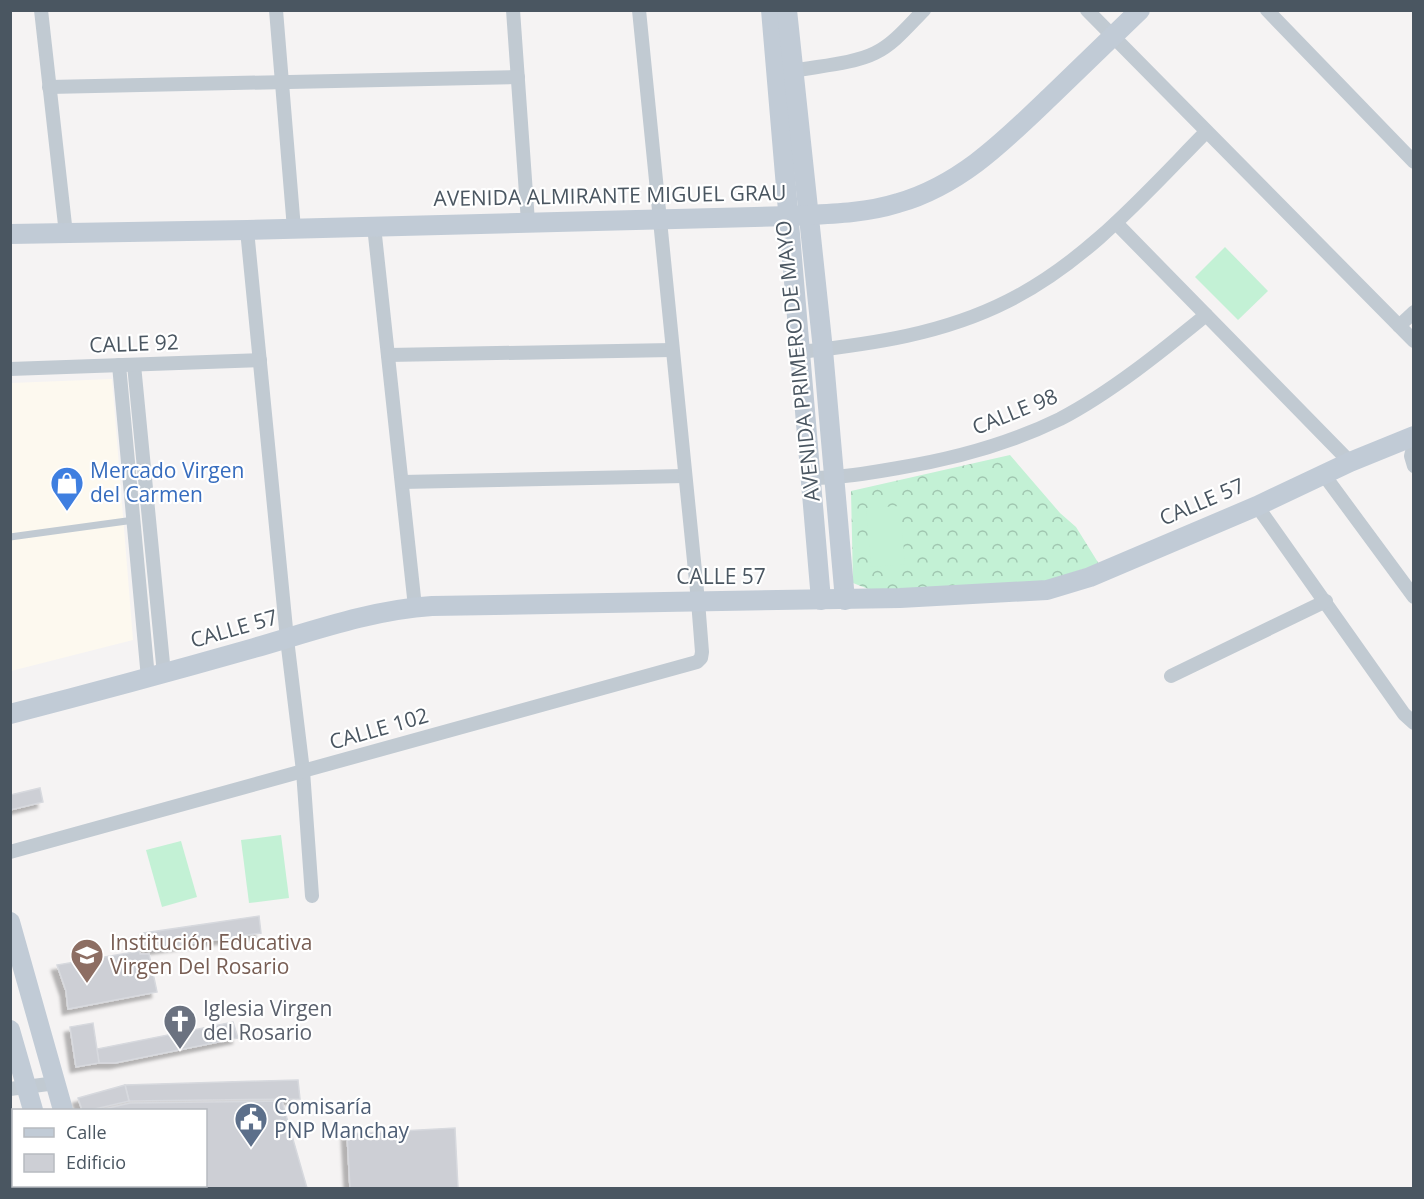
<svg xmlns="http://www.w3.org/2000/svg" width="1424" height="1199" font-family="'Open Sans',sans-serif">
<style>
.commercial{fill:#fdf9ef}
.forest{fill:url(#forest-crowns)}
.garden{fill:#c3f1d5}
.building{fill:#cdcfd5;stroke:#d7d9de;stroke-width:1.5;filter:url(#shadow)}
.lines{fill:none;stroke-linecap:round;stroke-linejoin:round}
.lane{stroke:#c1cad2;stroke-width:7}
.street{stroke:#c1cad2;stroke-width:14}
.secondary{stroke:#c1cbd6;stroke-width:20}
.labels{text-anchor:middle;stroke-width:4.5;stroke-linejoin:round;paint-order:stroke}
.street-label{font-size:21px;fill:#4a5661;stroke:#fff}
.shop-label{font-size:21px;fill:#366cbe;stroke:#fff;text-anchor:start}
.education-label{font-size:21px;fill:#785e54;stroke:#fff;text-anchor:start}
.worship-label{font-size:21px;fill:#5b616d;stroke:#fff;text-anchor:start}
.service-label{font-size:21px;fill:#4e5e75;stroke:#fff;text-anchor:start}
</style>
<defs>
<pattern id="forest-crowns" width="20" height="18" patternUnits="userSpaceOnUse" patternTransform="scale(1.5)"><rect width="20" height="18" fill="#c3f1d5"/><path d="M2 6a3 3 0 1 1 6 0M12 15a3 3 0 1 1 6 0" fill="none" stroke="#a0c6b0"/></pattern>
<filter id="shadow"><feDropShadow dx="-5.5" dy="5.5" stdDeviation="1.5" flood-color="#0004"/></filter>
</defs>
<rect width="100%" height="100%" fill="#f5f3f3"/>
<path class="commercial" d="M 112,379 L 133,640 L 11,671 L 11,383 Z"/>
<path class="forest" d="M 1010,455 L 1060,513 L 1076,527 L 1099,564 L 1034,585 L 876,592 L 853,583 L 851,491 Z"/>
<g class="garden">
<path d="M 1225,247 L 1268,291 L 1238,320 L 1195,277 Z"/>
<path d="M 900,506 L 905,564 L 871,567 L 866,508 Z"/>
<path d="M 281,835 L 289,898 L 249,903 L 241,840 Z"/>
<path d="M 181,841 L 197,897 L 162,907 L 146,850 Z"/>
</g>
<g class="building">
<path d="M 40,788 L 43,802 L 10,810 L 10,795 Z"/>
<path d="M 259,916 L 261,933 L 147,950 L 144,933 Z"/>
<path d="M 139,951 L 140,954 L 149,954 L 157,992 L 68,1009 L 66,991 L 57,965 Z"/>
<path d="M 233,1022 L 238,1038 L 115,1063 L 99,1063 L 97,1049 Z"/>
<path d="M 93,1023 L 99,1063 L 76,1067 L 70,1027 Z"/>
<path d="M 298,1080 L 300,1099 L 129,1101 L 125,1085 Z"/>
<path d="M 125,1085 L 129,1101 L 91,1110 L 82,1110 L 78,1098 Z"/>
<path d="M 282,1101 L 307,1188 L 114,1188 L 113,1186 L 206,1186 L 206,1110 L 100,1110 L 130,1103 Z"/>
<path d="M 455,1128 L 458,1188 L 350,1188 L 347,1134 Z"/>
</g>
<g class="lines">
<path class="lane" d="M 10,537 L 134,520"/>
<g class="street">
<path d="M 41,10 L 66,234"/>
<path d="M 276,10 L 294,229"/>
<path d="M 513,10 L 528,222"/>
<path d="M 1087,10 L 1414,341"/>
<path d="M 1267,10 L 1414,162"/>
<path d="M 793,71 C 817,66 853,64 875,53 C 894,44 909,25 924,10"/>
<path d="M 49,87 L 518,77"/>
<path d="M 1116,223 L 1350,462"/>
<path d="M 374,226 L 415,607"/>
<path d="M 247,230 L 287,639 L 303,771 L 312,896"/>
<path d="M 1399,326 L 1414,312"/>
<path d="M 800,352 C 872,344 943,334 1008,301 C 1086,262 1145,194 1205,133"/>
<path d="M 388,355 L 672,350"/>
<path d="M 119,365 L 148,678"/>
<path d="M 134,365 L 164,674"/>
<path d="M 10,369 L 260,360"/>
<path d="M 1414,444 L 1411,456 L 1414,466"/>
<path d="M 1324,475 L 1414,597"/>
<path d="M 812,478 C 841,478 869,473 898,468 C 954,459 1009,444 1060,419 C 1110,393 1162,351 1206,315"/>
<path d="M 402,482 L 685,476"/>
<path d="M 1257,506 L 1404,714 L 1414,723"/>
<path d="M 1171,676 L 1326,601"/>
<path d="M 10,852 L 697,662 L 701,658 L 702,652 L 698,601 L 639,10"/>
<path d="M 10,1089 L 56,1083"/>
</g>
<g class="secondary">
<path d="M 771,10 L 821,600"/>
<path d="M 787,10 L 823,350 L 845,600"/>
<path d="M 10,234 L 247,230 L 789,216 C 826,214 863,214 898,203 C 961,185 1005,140 1051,96 C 1080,68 1110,39 1140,10"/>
<path d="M 10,714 C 92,693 173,671 254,648 C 313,631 371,610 432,606 L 900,598 L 1047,590 L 1090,577 L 1257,506 L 1350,462 L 1414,436"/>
<path d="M 10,922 L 63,1110"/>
<path d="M 10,1030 L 33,1110"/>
<path d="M 51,1186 L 52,1188"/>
<path d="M 82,1186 L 83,1188"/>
</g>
</g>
<defs>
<symbol id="shop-pin" viewBox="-11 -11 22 30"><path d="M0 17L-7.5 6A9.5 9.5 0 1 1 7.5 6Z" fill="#3f7fe0" stroke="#fff"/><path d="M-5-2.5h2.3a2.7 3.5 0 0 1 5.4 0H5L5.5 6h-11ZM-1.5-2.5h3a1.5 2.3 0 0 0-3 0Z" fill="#fff"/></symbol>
<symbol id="school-pin" viewBox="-11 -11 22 30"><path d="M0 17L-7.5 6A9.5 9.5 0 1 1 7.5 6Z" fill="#8d6e63" stroke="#fff"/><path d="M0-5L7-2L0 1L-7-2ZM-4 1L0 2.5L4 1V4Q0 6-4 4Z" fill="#fff"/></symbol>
<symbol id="church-pin" viewBox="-11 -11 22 30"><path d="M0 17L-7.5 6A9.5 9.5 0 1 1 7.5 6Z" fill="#6b7280" stroke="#fff"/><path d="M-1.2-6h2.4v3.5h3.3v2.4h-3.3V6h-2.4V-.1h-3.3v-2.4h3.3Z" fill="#fff"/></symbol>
<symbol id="civic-pin" viewBox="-11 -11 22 30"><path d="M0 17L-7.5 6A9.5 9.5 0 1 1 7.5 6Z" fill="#5c6f8a" stroke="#fff"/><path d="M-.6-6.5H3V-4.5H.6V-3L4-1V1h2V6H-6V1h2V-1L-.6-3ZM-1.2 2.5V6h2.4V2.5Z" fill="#fff"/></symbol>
</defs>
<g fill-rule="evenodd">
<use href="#shop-pin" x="48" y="464" width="38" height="52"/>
<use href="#school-pin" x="68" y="936" width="38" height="52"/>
<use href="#church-pin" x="161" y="1002" width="38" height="52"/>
<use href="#civic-pin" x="232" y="1100" width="38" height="52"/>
</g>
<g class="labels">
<g class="street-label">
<text transform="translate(610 196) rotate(-1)" y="7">AVENIDA ALMIRANTE MIGUEL GRAU</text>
<text transform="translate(134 344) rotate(-2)" y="7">CALLE 92</text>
<text transform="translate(798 361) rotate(-96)" y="7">AVENIDA PRIMERO DE MAYO</text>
<text transform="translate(1015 412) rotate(-22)" y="7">CALLE 98</text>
<text transform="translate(1202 502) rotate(-23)" y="7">CALLE 57</text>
<text x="721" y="584">CALLE 57</text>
<text transform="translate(234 629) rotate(-16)" y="7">CALLE 57</text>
<text transform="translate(379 729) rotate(-16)" y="7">CALLE 102</text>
</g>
<g class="shop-label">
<text x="90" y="478">Mercado Virgen<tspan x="90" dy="24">del Carmen</tspan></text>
</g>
<g class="education-label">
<text x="110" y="950">Institución Educativa<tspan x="110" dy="24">Virgen Del Rosario</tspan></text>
</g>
<g class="worship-label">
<text x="203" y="1016">Iglesia Virgen<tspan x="203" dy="24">del Rosario</tspan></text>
</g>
<g class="service-label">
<text x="274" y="1114">Comisaría<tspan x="274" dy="24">PNP Manchay</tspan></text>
</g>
</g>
<rect width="1424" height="1199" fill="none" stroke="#4a5661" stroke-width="24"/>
<rect x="12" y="1109" width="195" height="78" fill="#ffffff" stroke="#b7bbc0" stroke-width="1.5"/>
<rect x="24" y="1128" width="30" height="9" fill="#c1cbd6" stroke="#b7bbc0" stroke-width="1.5"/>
<text x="66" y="1139" font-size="18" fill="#4a5661">Calle</text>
<rect x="24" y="1154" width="30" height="18" fill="#cdcfd5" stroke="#b7bbc0" stroke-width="1.5"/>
<text x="66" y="1169" font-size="18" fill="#4a5661">Edificio</text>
</svg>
